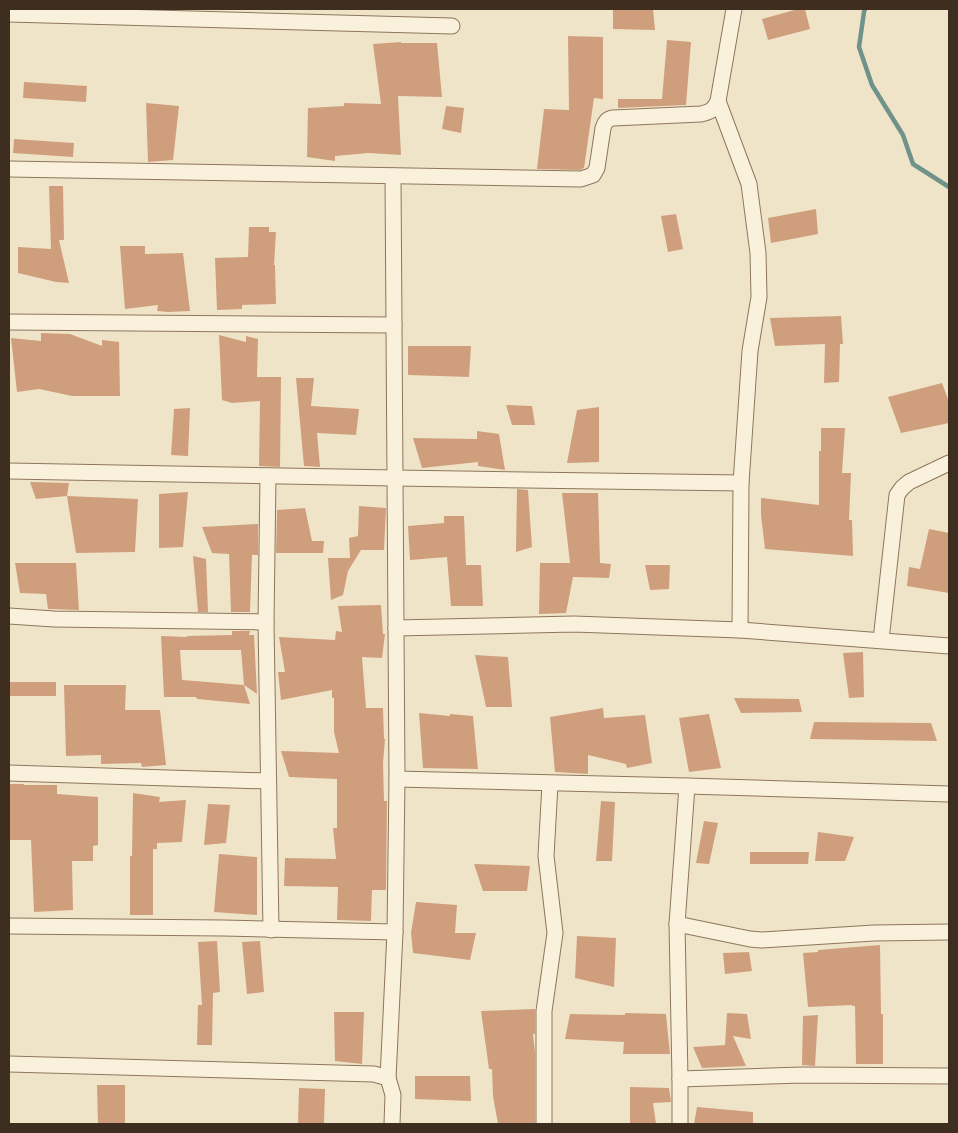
<svg xmlns="http://www.w3.org/2000/svg" width="958" height="1133" font-family="Merriweather,serif">
<style>
.lines{fill:none;stroke-linecap:round;stroke-linejoin:round}
.stream{stroke:#6f938a;stroke-width:4.5}
.building{fill:#cf9f7d;fill-rule:evenodd}
.minor-casing{stroke:#8d765c;stroke-width:17}
.minor{stroke:#faf1dc;stroke-width:15}
</style>
<rect width="100%" height="100%" fill="#f0e4c8"/>
<g class="lines">
<path class="stream" d="M 865,9 L 864,12 L 859,47 L 872,85 L 903,135 L 913,164 L 949,187"/>
</g>
<g class="building">
<path d="M 613,9 L 653,9 L 655,30 L 613,29 Z"/>
<path d="M 798,9 L 805,9 L 810,29 L 768,40 L 762,19 Z"/>
<path d="M 568,36 L 603,37 L 603,99 L 594,98 L 584,168 L 580,170 L 537,169 L 544,109 L 569,110 Z"/>
<path d="M 667,40 L 691,42 L 686,105 L 618,108 L 618,99 L 662,99 Z"/>
<path d="M 401,42 L 401,43 L 437,43 L 442,97 L 398,96 L 401,155 L 369,153 L 335,156 L 335,161 L 307,157 L 308,108 L 344,106 L 344,103 L 381,104 L 373,44 Z"/>
<path d="M 24,82 L 87,86 L 86,102 L 23,98 Z"/>
<path d="M 146,103 L 179,106 L 173,160 L 148,162 Z"/>
<path d="M 446,106 L 464,108 L 461,133 L 442,129 Z"/>
<path d="M 14,139 L 74,143 L 73,157 L 13,153 Z"/>
<path d="M 49,186 L 63,186 L 64,240 L 59,240 L 69,283 L 56,282 L 18,273 L 18,247 L 51,249 Z"/>
<path d="M 816,209 L 818,234 L 771,243 L 768,218 Z"/>
<path d="M 676,214 L 683,249 L 668,252 L 661,216 Z"/>
<path d="M 249,227 L 269,227 L 269,232 L 276,232 L 274,265 L 275,265 L 276,304 L 242,305 L 242,309 L 217,310 L 215,258 L 248,257 Z"/>
<path d="M 120,246 L 145,246 L 145,254 L 183,253 L 190,311 L 168,312 L 157,311 L 158,305 L 125,309 Z"/>
<path d="M 841,316 L 843,344 L 840,344 L 839,382 L 824,383 L 825,344 L 775,346 L 770,318 Z"/>
<path d="M 41,333 L 70,334 L 102,346 L 102,340 L 119,342 L 120,396 L 72,396 L 39,389 L 17,392 L 11,338 L 41,341 Z"/>
<path d="M 219,335 L 246,342 L 246,336 L 258,339 L 257,377 L 281,377 L 280,467 L 259,466 L 260,401 L 232,403 L 222,400 Z"/>
<path d="M 408,346 L 471,346 L 469,377 L 408,375 Z"/>
<path d="M 296,378 L 314,378 L 311,406 L 359,409 L 356,435 L 317,433 L 320,467 L 304,466 Z"/>
<path d="M 942,383 L 949,402 L 949,423 L 901,433 L 888,397 Z"/>
<path d="M 506,405 L 532,406 L 535,425 L 512,425 Z"/>
<path d="M 599,407 L 599,462 L 567,463 L 577,410 Z"/>
<path d="M 190,408 L 188,456 L 171,455 L 174,409 Z"/>
<path d="M 821,428 L 845,428 L 842,473 L 851,473 L 849,520 L 852,520 L 853,556 L 765,549 L 761,515 L 761,498 L 819,505 L 819,451 L 821,451 Z"/>
<path d="M 477,431 L 499,434 L 505,470 L 478,466 L 478,462 L 422,468 L 413,438 L 477,439 Z"/>
<path d="M 30,482 L 69,483 L 67,496 L 36,499 Z"/>
<path d="M 517,489 L 528,490 L 532,547 L 516,552 Z"/>
<path d="M 188,492 L 183,547 L 159,548 L 159,494 Z"/>
<path d="M 562,493 L 598,493 L 600,563 L 611,564 L 609,578 L 573,577 L 566,613 L 539,614 L 540,563 L 570,563 Z"/>
<path d="M 67,496 L 138,499 L 135,552 L 76,553 Z"/>
<path d="M 359,506 L 386,508 L 384,550 L 361,550 L 348,571 L 343,595 L 331,600 L 328,558 L 350,558 L 349,538 L 358,536 Z"/>
<path d="M 305,508 L 312,541 L 324,541 L 323,553 L 276,553 L 277,510 Z"/>
<path d="M 444,516 L 464,516 L 466,565 L 481,565 L 483,606 L 451,606 L 447,557 L 410,560 L 408,526 L 444,523 Z"/>
<path d="M 258,524 L 258,555 L 252,555 L 250,612 L 231,612 L 229,554 L 212,553 L 202,527 Z"/>
<path d="M 929,529 L 949,533 L 949,593 L 907,586 L 909,567 L 920,569 Z"/>
<path d="M 193,556 L 206,559 L 208,612 L 198,612 Z"/>
<path d="M 15,563 L 76,563 L 79,610 L 48,609 L 46,594 L 20,593 Z"/>
<path d="M 645,565 L 670,565 L 669,589 L 650,590 Z"/>
<path d="M 381,605 L 383,634 L 385,634 L 382,658 L 362,657 L 366,708 L 383,708 L 384,739 L 385,739 L 383,763 L 384,801 L 387,801 L 386,890 L 372,890 L 371,921 L 337,920 L 338,887 L 284,886 L 285,858 L 336,859 L 333,828 L 337,828 L 337,779 L 289,777 L 281,751 L 339,753 L 334,732 L 334,698 L 332,698 L 332,690 L 281,700 L 278,672 L 285,672 L 279,637 L 335,640 L 336,631 L 342,632 L 338,606 Z"/>
<path d="M 232,631 L 250,631 L 249,635 L 254,635 L 257,694 L 244,685 L 250,704 L 197,699 L 196,697 L 164,697 L 161,636 L 187,637 L 187,636 L 232,635 ZM 180,650 L 241,650 L 244,685 L 182,680 Z"/>
<path d="M 863,652 L 864,697 L 849,698 L 843,653 Z"/>
<path d="M 475,655 L 508,657 L 512,707 L 486,707 Z"/>
<rect x="9" y="682" width="47" height="14"/>
<path d="M 64,685 L 126,685 L 125,710 L 160,710 L 166,765 L 142,767 L 141,763 L 101,764 L 101,755 L 66,756 Z"/>
<path d="M 734,698 L 799,699 L 802,712 L 741,713 Z"/>
<path d="M 603,708 L 604,718 L 645,715 L 652,763 L 627,768 L 626,764 L 588,755 L 588,774 L 555,772 L 550,717 Z"/>
<path d="M 419,713 L 450,716 L 450,714 L 473,716 L 478,769 L 423,768 Z"/>
<path d="M 709,714 L 721,768 L 689,772 L 679,718 Z"/>
<path d="M 814,722 L 931,723 L 937,741 L 810,739 Z"/>
<path d="M 9,784 L 24,784 L 24,785 L 57,785 L 57,794 L 98,797 L 98,845 L 93,846 L 93,861 L 72,861 L 73,910 L 34,912 L 31,840 L 9,840 Z"/>
<path d="M 133,793 L 160,797 L 159,802 L 186,800 L 182,842 L 157,843 L 157,849 L 153,849 L 153,915 L 130,915 L 130,856 L 132,856 Z"/>
<path d="M 601,801 L 615,802 L 612,861 L 596,861 Z"/>
<path d="M 208,804 L 230,805 L 226,843 L 204,845 Z"/>
<path d="M 704,821 L 718,823 L 709,864 L 696,863 Z"/>
<path d="M 818,832 L 854,837 L 845,861 L 815,861 Z"/>
<path d="M 750,852 L 809,852 L 808,864 L 750,864 Z"/>
<path d="M 219,854 L 257,857 L 257,915 L 214,912 Z"/>
<path d="M 474,864 L 530,866 L 527,891 L 483,891 Z"/>
<path d="M 416,902 L 457,905 L 455,933 L 476,933 L 470,960 L 413,953 L 411,933 Z"/>
<path d="M 577,936 L 616,938 L 614,987 L 575,978 Z"/>
<path d="M 217,941 L 220,992 L 213,993 L 212,1045 L 197,1045 L 198,1005 L 202,1005 L 198,942 Z"/>
<path d="M 260,941 L 264,992 L 247,994 L 242,942 Z"/>
<path d="M 880,945 L 881,1014 L 883,1014 L 883,1064 L 856,1064 L 855,1006 L 852,1006 L 852,1005 L 808,1007 L 803,953 L 818,952 L 818,950 Z"/>
<path d="M 749,952 L 752,971 L 725,974 L 723,953 Z"/>
<path d="M 535,1009 L 535,1034 L 533,1034 L 535,1053 L 535,1124 L 498,1124 L 493,1096 L 492,1069 L 489,1069 L 481,1011 Z"/>
<path d="M 334,1012 L 364,1012 L 362,1064 L 335,1061 Z"/>
<path d="M 625,1013 L 666,1014 L 670,1054 L 623,1054 L 624,1042 L 565,1039 L 570,1014 L 625,1015 Z"/>
<path d="M 727,1013 L 747,1014 L 751,1039 L 733,1036 L 746,1066 L 702,1068 L 693,1047 L 725,1045 Z"/>
<path d="M 818,1015 L 815,1066 L 802,1065 L 803,1016 Z"/>
<path d="M 415,1076 L 470,1076 L 471,1101 L 415,1099 Z"/>
<path d="M 97,1085 L 125,1085 L 125,1124 L 98,1124 Z"/>
<path d="M 630,1087 L 669,1088 L 671,1102 L 653,1103 L 656,1124 L 630,1124 Z"/>
<path d="M 299,1088 L 325,1089 L 324,1124 L 298,1124 Z"/>
<path d="M 697,1107 L 753,1112 L 753,1124 L 694,1124 Z"/>
</g>
<g class="lines">
<defs>
<g id="minor">
<path d="M 9,14 L 452,26"/>
<path d="M 718,101 L 749,184 L 758,253 L 759,297 L 750,351 L 741,483 L 740,630"/>
<path d="M 9,169 L 581,179 L 593,175 L 597,168 L 603,128 C 605,122 607,119 613,118 L 701,114 C 710,112 714,110 718,101 L 734,9"/>
<path d="M 9,322 L 394,325"/>
<path d="M 9,471 L 395,478 L 741,483"/>
<path d="M 268,476 L 266,622 L 271,930"/>
<path d="M 9,616 L 54,619 L 266,622"/>
<path d="M 396,628 L 574,624 L 740,630 L 949,646"/>
<path d="M 881,640 L 897,495 L 902,488 L 909,482 L 949,463"/>
<path d="M 9,773 L 268,781"/>
<path d="M 397,779 L 687,786 L 949,794"/>
<path d="M 677,924 L 750,939 L 761,940 L 874,933 L 949,932"/>
<path d="M 9,926 L 223,928 L 395,932"/>
<path d="M 9,1064 L 374,1074 L 388,1078 L 393,1095 L 392,1124"/>
<path d="M 388,1078 L 395,932 L 397,779 L 393,176"/>
<path d="M 680,1079 L 803,1075 L 949,1076"/>
<path d="M 544,1124 L 544,1011 L 555,933 L 546,856 L 550,784"/>
<path d="M 680,1124 L 680,1079 L 677,924 L 687,786"/>
</g>
</defs>
<use href="#minor" class="minor-casing"/>
<use href="#minor" class="minor"/>
</g>
<rect width="958" height="1133" fill="none" stroke="#3d2e20" stroke-width="20"/>
</svg>
